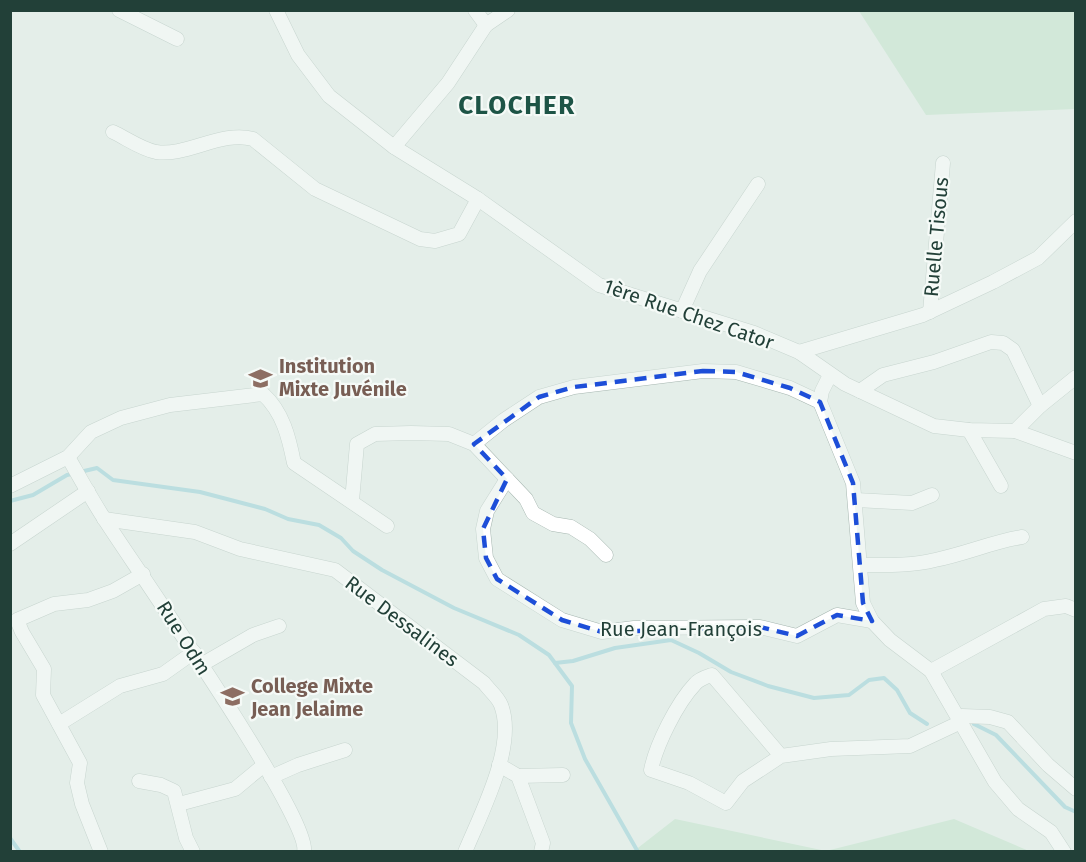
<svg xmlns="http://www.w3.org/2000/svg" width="1086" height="862" font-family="'Fira Sans',sans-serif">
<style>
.green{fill:#bce0c5}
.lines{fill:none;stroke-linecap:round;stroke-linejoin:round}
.stream{stroke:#8acad5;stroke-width:4}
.minor-casing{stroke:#a6b6b0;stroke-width:15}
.minor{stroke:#fff;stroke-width:14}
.marked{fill:none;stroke:#1d4ed8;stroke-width:4.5;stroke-dasharray:12 8;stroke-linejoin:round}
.labels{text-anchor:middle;stroke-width:4.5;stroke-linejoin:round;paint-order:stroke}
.street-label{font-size:20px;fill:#224038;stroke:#f5faf7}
.education-label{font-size:20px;font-weight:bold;fill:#785e54;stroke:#f5faf7;text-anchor:start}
.district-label{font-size:26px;font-weight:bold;letter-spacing:1.5px;fill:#1d5446;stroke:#f5faf7}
</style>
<rect width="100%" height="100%" fill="#e4eee9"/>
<g class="green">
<path d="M 859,11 L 1075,11 L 1075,109 L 926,115 Z"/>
<path d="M 675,819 L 826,851 L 954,819 L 1029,851 L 634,851 Z"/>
</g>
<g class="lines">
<g class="stream">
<path d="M 10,501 L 33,495 L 67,475 L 97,468 L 113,480 L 200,492 L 265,509 L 288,519 L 319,525 L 341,538 L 353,551 L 382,570 L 454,608 L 519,635 L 549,655 L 572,686 L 571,723 L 585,759 L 638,852"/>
<path d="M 555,663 L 573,661 L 615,648 L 671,640 L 699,653 L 731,672 L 768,686 L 814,698 L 849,695 L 869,680 L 884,678 L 897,690 L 910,713 L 927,724"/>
<path d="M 974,724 L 996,735 L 1065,807 L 1076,812"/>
<path d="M 10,838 L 20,852"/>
</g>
<defs>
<g id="minor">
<path d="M 119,10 L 177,39"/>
<path d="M 276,10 L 298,55 L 329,96 L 394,147 L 478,199 L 599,285 L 754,333 L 799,352 L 845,384 L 934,426 L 969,430 L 1015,431 L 1076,453"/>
<path d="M 475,10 L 486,25"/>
<path d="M 113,132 C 126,138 141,149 156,152 C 186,157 222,130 253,139 L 315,189 L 420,239 L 435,241 L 459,234 L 478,199"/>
<path d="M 394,147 L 448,83 L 486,25 L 508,10"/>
<path d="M 682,311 L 700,271 L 758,184"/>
<path d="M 930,312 L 943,163"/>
<path d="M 799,352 L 923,315 L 993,282 L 1038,258 L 1076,221"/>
<path d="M 830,375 L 822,391 L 820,402 L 853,483 L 863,603 L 872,621 L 890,640 L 931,671 L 995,782 L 1018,809 L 1051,832 L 1064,852"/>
<path d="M 860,391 L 883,375 L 934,362 L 991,342 L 1003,343 L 1013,350 L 1040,406"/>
<path d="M 969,430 L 1001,486"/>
<path d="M 1015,431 L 1040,406 L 1076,377"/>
<path d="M 474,444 L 504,420 L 539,397 L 574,387 L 703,371 L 736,372 L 790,388 L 820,402"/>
<path d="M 68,457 C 80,478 92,500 105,520 C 133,564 312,819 304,852"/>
<path d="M 507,479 L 487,511 L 483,529 L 486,558 L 497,579 L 562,620 L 602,632 L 634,628 L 760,627 L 797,636 L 837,615 L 872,621"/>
<path d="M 10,486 L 68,457 L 91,432 L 121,418 L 170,405 L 263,394 C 283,412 289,438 294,463 L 387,526"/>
<path d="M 856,500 L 912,503 L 932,495"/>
<path d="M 352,501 L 357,444 L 375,434 L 411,433 L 449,434 L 474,444 L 526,499 L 533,513 L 553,524 L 571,527 L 590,539 L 606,555"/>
<path d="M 104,519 L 195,532 L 240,549 L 335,570 L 484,683 C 489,690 498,697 501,705 C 517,746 481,813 465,852"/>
<path d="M 10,544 L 88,491"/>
<path d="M 861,565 C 886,565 911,566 935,560 C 965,554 992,542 1022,537"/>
<path d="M 201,665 L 253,635 L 279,626"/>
<path d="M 931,671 L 1044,609 L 1066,606 L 1076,610"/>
<path d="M 59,724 L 120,686 L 163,674 L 194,652"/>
<path d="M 781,756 L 712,675 C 706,677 699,679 695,684 C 677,703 656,745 651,770 L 689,783 L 726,803 L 743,781 L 781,756 L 831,749 L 910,746 L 961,722 L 962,716 L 990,717 L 1008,722 L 1048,765 L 1076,789"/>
<path d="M 499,765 L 518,776 L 543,843 L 541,852"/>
<path d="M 518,776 L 563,775"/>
<path d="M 271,777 L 298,765 L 345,750"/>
<path d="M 139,781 L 161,785 L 174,791 L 186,838 L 193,852"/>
<path d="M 179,804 L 235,789 L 264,765"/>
<path d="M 101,852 L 82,804 L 77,783 L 80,763 L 43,695 L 44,669 L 22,632 L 17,620 L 54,604 L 88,600 L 113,591 L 143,574"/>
</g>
</defs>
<use href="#minor" class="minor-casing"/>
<use href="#minor" class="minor"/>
</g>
<path d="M0 0H1086V862H0ZM 703,371 L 736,372 L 790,388 L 820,402 L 853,483 L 863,603 L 872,621 L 837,615 L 797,636 L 760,627 L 602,632 L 562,620 L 497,579 L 486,558 L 483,529 L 507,479 L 474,444 L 539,397 L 574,387 Z" fill="#e4eee9" fill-opacity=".55" fill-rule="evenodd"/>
<path class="marked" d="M 703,371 L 736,372 L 790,388 L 820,402 L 853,483 L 863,603 L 872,621 L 837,615 L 797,636 L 760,627 L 602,632 L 562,620 L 497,579 L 486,558 L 483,529 L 507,479 L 474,444 L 539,397 L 574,387 Z"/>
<defs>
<symbol id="school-bare" viewBox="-9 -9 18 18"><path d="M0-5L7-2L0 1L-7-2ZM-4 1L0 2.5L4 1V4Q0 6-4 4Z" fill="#8d6e63" stroke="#f5faf7" stroke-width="2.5" paint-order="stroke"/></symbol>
</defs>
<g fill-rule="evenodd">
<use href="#school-bare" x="244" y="362" width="33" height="33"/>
<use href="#school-bare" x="216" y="680" width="33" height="33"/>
</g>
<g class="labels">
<g class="street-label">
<text transform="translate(936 237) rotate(-85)" y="7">Ruelle Tisous</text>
<text transform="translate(689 314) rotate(19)" y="7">1ère Rue Chez Cator</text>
<text transform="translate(402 621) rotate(37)" y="7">Rue Dessalines</text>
<text x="681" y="636">Rue Jean-François</text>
<text transform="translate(184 638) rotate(58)" y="7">Rue Odm</text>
</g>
<g class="education-label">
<text x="279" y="373">Institution<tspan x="279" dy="23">Mixte Juvénile</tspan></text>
<text x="251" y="693">College Mixte<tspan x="251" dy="23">Jean Jelaime</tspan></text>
</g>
<g class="district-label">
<text x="517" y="114">CLOCHER</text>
</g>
</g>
<rect width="1086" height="862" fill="none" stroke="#224038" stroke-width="24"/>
</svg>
